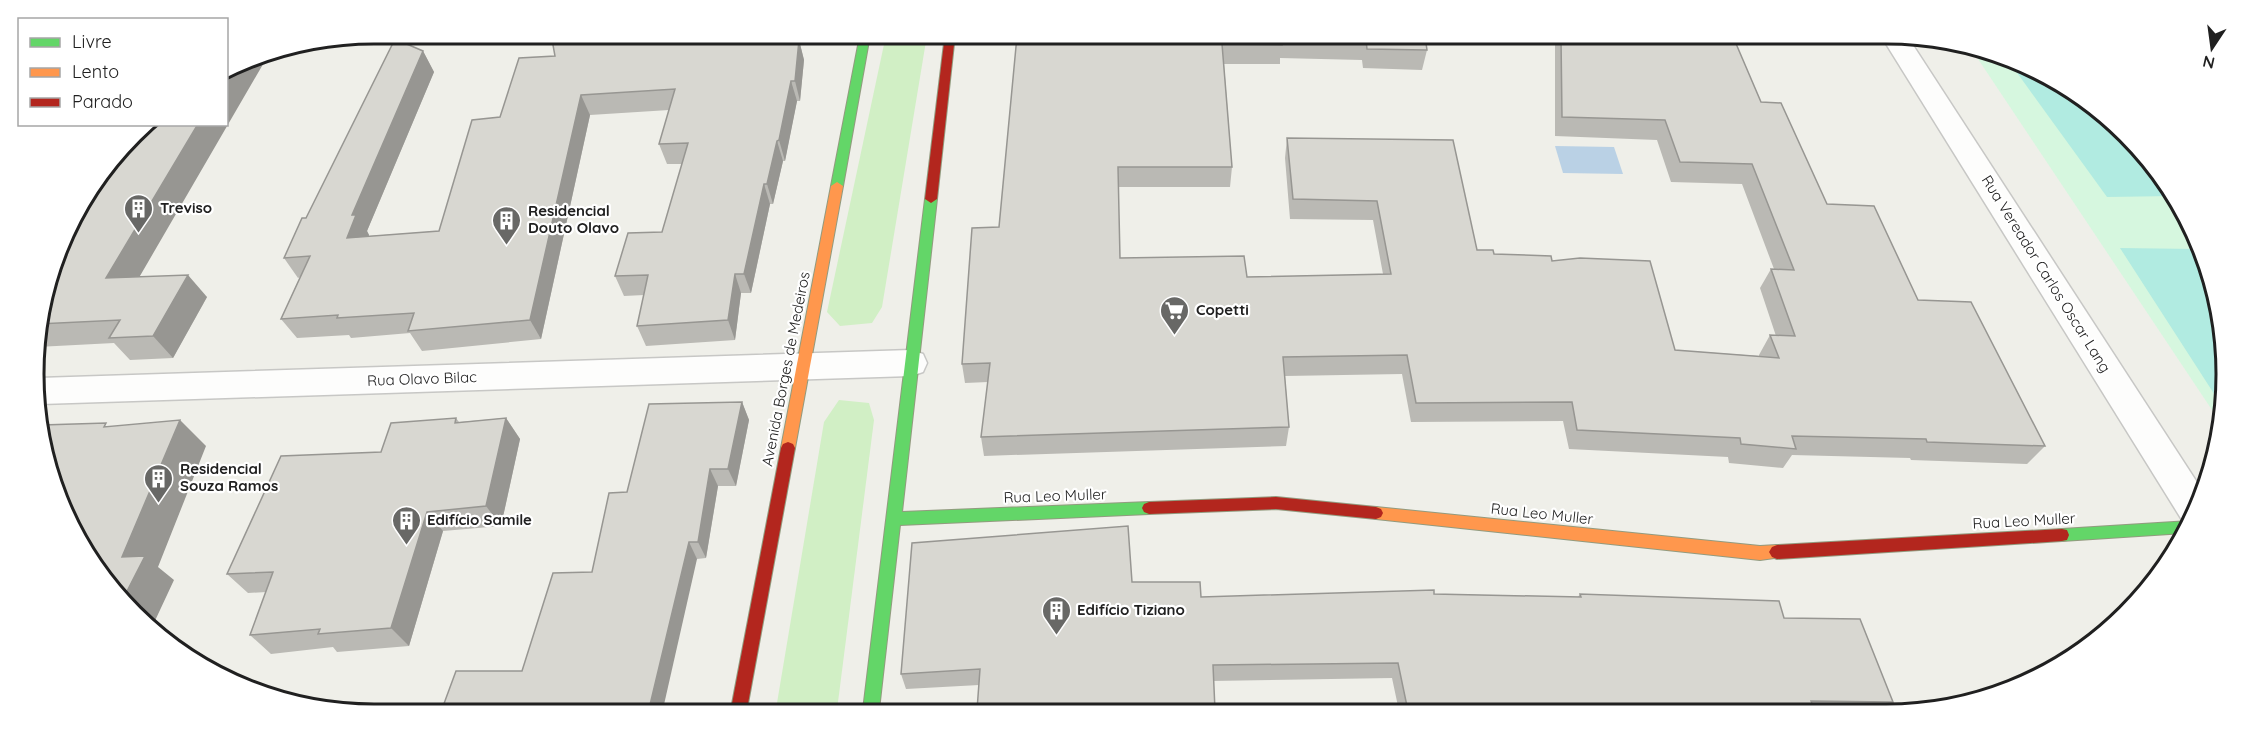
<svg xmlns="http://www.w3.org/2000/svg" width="2260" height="748" font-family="Quicksand,sans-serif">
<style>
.grass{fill:#d1efc5}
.park{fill:#d6f7df}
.pitch{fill:#b1ebe1}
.water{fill:#bad1e5}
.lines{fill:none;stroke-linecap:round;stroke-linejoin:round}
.street-casing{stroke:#c7c7c5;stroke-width:3}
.fast-casing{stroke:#929b7f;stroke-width:2}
.slow-casing{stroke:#929b7f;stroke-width:2}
.jam-casing{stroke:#929b7f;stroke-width:2}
.street{fill:#fdfdfc;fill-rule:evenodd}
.fast{fill:#63d668;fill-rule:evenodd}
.slow{fill:#ff974d;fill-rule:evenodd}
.jam{fill:#b3261e;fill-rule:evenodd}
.wall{fill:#bab9b4}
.shaded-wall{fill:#979692}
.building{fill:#d8d7d1;stroke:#979692;stroke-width:1.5}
.labels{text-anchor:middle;stroke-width:4.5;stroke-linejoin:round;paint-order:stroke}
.poi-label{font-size:15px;font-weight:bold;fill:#202020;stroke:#fff;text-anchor:start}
.street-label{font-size:15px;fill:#202020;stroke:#fff}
.rim{fill:none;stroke:#202020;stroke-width:3}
</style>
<rect width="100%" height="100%" fill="#efefe9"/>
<g class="grass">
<path d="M 886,35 L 927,35 L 882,307 L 872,323 L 840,326 L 827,312 Z"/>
<path d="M 839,400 L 869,403 L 874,420 L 837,710 L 776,709 L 824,422 Z"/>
</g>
<path class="park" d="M 1970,47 L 2076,91 L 2170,185 L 2221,308 L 2220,422 Z"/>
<g class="pitch">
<path d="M 2010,63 L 2076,91 L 2170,185 L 2174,196 L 2107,197 Z"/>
<path d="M 2120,248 L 2196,249 L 2221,308 L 2220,403 Z"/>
</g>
<path class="water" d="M 1555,146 L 1614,147 L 1623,174 L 1563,173 Z"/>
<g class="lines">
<defs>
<g id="street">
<path d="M 1883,39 L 1909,39 L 2202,490 L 2190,522 L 2182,520 Z"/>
<path d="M 911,350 L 923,354 L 927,363 L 923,372 L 911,376 L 41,404 L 39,378 Z"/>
</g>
<g id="fast">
<path d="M 860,35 L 870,35 L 843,186 L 837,190 L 831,186 Z"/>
<path d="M 931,195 L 937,199 L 902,512 L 1149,502 L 1154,504 L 1156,508 L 1154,512 L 1149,514 L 900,525 L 879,710 L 863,710 L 925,199 Z"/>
<path d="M 2190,521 L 2185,533 L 2062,541 L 2057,540 L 2055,535 L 2057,530 L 2062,529 Z"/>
</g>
<g id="slow">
<path d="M 837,182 L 843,186 L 795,448 L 793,452 L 783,452 L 781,448 L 831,186 Z"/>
<path d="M 1376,507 L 1760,546 L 1777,545 L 1782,547 L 1785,552 L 1782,557 L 1760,560 L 1376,519 L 1371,517 L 1369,513 L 1371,509 Z"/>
</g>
<g id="jam">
<path d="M 945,35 L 955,35 L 937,199 L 931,203 L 925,199 Z"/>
<path d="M 788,442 L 793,444 L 795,448 L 747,709 L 731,709 L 781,448 L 783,444 Z"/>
<path d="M 1276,497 L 1376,507 L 1381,509 L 1383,513 L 1381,517 L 1376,519 L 1276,509 L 1149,514 L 1144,512 L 1142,508 L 1144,504 L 1149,502 Z"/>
<path d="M 2062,529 L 2067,530 L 2069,535 L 2067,540 L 2062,541 L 1777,559 L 1772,557 L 1769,552 L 1772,547 L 1777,545 Z"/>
</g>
</defs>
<use href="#street" class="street-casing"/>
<use href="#fast" class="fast-casing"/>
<use href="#slow" class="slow-casing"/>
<use href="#jam" class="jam-casing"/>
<use href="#street" class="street"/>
<use href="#fast" class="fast"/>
<use href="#slow" class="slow"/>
<use href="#jam" class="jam"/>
</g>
<g class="wall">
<path d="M 551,34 L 765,35 L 764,42 L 799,40 L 804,60 L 800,101 L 797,101 L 785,161 L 783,161 L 773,204 L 770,204 L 751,293 L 741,293 L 735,340 L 646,346 L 637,326 L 644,295 L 624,296 L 615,276 L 662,232 L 682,164 L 667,164 L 659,144 L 669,110 L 590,115 L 541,339 L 422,351 L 410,333 L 351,338 L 349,335 L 297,338 L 281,319 L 300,277 L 298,278 L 284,258 L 306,218 L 423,51 L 434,72 L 367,231 L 369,235 L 369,236 L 439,231 L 500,117 L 555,56 Z"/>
<path d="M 1017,36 L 1425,37 L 1427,50 L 1422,70 L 1363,68 L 1362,60 L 1280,58 L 1280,64 L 1224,64 L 1232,167 L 1230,187 L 1118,187 L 1120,258 L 1247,277 L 1383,274 L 1373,220 L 1290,219 L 1285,158 L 1287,138 L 1477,250 L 1494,254 L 1552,261 L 1675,350 L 1759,356 L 1759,355 L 1770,335 L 1776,336 L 1760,288 L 1771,269 L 1774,269 L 1742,184 L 1671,182 L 1657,140 L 1555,136 L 1555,38 L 1734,39 L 1761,102 L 1827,204 L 1918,300 L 2045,446 L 2027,464 L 1911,460 L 1910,458 L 1792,455 L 1783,468 L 1729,463 L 1728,457 L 1569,449 L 1563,421 L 1411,422 L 1402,374 L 1285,376 L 1289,427 L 1286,446 L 984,456 L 981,437 L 988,382 L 965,383 L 962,364 L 999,227 Z"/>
<path d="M 68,223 L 140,277 L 207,297 L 173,358 L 130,360 L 114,343 L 37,347 L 36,330 Z"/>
<path d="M 742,402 L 749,420 L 736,486 L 718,486 L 706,558 L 697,559 L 522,671 L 592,572 Z"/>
<path d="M 456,418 L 459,422 L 506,418 L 520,439 L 501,526 L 443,531 L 409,646 L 337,652 L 333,647 L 271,654 L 250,635 L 266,592 L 248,593 L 227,574 L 381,452 Z"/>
<path d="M 1132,582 L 1201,597 L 1434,594 L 1578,597 L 1580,594 L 1784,618 L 1893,702 L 1882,712 L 1399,711 L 1392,678 L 979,685 L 906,689 L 901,674 Z"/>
</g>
<g class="shaded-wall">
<path d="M 756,35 L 765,35 L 761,63 L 755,43 Z"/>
<path d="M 799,40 L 804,60 L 800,101 L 795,81 Z"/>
<path d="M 423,51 L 434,72 L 367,231 L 369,235 L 360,257 L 347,238 L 352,215 Z"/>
<path d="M 269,54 L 126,300 L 106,278 L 198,124 L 226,124 L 226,78 L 234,65 L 244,59 Z"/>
<path d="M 791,81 L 797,101 L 785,161 L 779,140 Z"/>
<path d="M 581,95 L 590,115 L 541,339 L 530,320 Z"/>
<path d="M 777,141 L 783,161 L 773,204 L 767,184 Z"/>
<path d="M 764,184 L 770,204 L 751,293 L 744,274 Z"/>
<path d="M 735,274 L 741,293 L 735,340 L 728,320 Z"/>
<path d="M 188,275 L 207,297 L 173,358 L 153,336 Z"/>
<path d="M 742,402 L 749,420 L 736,486 L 728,469 Z"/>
<path d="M 506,418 L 520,439 L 501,526 L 486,506 Z"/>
<path d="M 180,420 L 206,446 L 158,567 L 174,580 L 153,625 L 124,597 L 122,557 Z"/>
<path d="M 710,469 L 718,486 L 706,558 L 698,542 Z"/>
<path d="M 427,512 L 443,531 L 409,646 L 391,628 Z"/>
<path d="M 689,542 L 697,559 L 663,709 L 649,709 Z"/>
</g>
<g class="building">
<path d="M 551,34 L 756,35 L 755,43 L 799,40 L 795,81 L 791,81 L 779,140 L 777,141 L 767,184 L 764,184 L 744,274 L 735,274 L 728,320 L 637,326 L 648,275 L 615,276 L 628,233 L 662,232 L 688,143 L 659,144 L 675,89 L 581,95 L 530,320 L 408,331 L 414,313 L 337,318 L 338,315 L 281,319 L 310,256 L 284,258 L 302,218 L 306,218 L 395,39 L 423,51 L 352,215 L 356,215 L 347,238 L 439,231 L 472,120 L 500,117 L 519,58 L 555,56 Z"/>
<path d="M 1017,36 L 1425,37 L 1427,50 L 1367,49 L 1366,40 L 1281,39 L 1282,45 L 1222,44 L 1232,167 L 1118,167 L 1120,258 L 1244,256 L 1247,277 L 1391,274 L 1377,201 L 1293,199 L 1287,138 L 1453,140 L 1477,250 L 1493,250 L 1494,254 L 1551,256 L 1552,261 L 1580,258 L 1650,261 L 1675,350 L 1779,358 L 1770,335 L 1795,336 L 1771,269 L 1794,270 L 1752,164 L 1680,162 L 1665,120 L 1562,117 L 1561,38 L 1734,39 L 1761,102 L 1781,103 L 1827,204 L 1874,206 L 1918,300 L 1971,302 L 2045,446 L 1927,442 L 1926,439 L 1792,436 L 1796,449 L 1741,444 L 1740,438 L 1577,430 L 1572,402 L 1416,403 L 1407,355 L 1283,357 L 1289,427 L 981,437 L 990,363 L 962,364 L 972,228 L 999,227 Z"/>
<path d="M 234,65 L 226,78 L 226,70 Z"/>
<path d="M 144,124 L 198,124 L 106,278 L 188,275 L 153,336 L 109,338 L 120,320 L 38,324 L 68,223 Z"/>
<path d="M 742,402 L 728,469 L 710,469 L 698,542 L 689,542 L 649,709 L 442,709 L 456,671 L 522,671 L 553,573 L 592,572 L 609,493 L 627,492 L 649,404 Z"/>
<path d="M 456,418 L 455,423 L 506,418 L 486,506 L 427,512 L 391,628 L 318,634 L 320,629 L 250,635 L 273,572 L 227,574 L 281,456 L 381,452 L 391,423 Z"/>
<path d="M 180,420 L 122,557 L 145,556 L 124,597 L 91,564 L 45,462 L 42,425 L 106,423 L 104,427 Z"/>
<path d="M 1128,526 L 1132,582 L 1200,582 L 1201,597 L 1434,590 L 1434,594 L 1581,597 L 1580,594 L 1779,601 L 1784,618 L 1860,619 L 1893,702 L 1811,701 L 1815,712 L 1408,711 L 1398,663 L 1213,665 L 1215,710 L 977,710 L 980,669 L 901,674 L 912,543 Z"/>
</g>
<defs>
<symbol id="building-pin" viewBox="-11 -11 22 30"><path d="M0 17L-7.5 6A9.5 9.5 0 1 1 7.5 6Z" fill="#686866" stroke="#fff"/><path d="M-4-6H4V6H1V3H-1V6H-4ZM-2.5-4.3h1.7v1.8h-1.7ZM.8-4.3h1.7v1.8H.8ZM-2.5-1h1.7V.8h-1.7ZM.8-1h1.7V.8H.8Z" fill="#fff"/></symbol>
<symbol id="supermarket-pin" viewBox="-11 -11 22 30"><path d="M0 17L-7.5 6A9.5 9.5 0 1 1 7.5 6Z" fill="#686866" stroke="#fff"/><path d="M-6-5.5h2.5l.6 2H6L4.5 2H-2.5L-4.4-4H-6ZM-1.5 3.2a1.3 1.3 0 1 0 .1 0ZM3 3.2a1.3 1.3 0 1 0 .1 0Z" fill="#fff"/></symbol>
</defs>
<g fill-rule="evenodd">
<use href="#building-pin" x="122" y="192" width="33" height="45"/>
<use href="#building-pin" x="490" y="204" width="33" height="45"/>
<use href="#supermarket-pin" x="1158" y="294" width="33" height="45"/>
<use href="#building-pin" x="142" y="462" width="33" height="45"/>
<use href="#building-pin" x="390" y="504" width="33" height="45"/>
<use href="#building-pin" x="1040" y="594" width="33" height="45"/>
</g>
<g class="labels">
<g class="poi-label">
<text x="160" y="213">Treviso</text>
<text x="528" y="216">Residencial<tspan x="528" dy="17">Douto Olavo</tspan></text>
<text x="1196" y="315">Copetti</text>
<text x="180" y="474">Residencial<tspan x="180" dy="17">Souza Ramos</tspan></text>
<text x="427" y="525">Edifício Samile</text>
<text x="1077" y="615">Edifício Tiziano</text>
</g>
<g class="street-label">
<text transform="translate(2046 274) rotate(58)" y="5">Rua Vereador Carlos Oscar Lang</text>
<text transform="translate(786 369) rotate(-79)" y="5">Avenida Borges de Medeiros</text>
<text transform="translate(422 379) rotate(-2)" y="5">Rua Olavo Bilac</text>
<text transform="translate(1055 496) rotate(-2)" y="5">Rua Leo Muller</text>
<text transform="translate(1542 514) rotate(6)" y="5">Rua Leo Muller</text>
<text transform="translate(2024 521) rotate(-3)" y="5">Rua Leo Muller</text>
</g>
</g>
<path d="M0 0H2260V748H0ZM374 44H1886A330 330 0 0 1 2216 374V374A330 330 0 0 1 1886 704H374A330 330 0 0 1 44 374V374A330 330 0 0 1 374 44Z" fill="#fff" fill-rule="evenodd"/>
<path class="rim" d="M374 44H1886A330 330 0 0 1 2216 374V374A330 330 0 0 1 1886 704H374A330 330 0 0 1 44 374V374A330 330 0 0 1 374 44Z"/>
<rect x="18" y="18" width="210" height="108" fill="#ffffff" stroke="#a6a6a6" stroke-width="1.5"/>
<rect x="30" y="38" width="30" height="9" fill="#63d668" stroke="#a6a6a6" stroke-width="1.5"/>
<text x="72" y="48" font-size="18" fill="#202020">Livre</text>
<rect x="30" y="68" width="30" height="9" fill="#ff974d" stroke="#a6a6a6" stroke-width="1.5"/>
<text x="72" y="78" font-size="18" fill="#202020">Lento</text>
<rect x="30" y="98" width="30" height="9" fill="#b3261e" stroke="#a6a6a6" stroke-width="1.5"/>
<text x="72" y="108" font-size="18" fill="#202020">Parado</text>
<g transform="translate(2212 48) rotate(193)" stroke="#ffffff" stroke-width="4.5" paint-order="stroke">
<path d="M0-4.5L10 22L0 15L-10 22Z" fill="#202020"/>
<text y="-9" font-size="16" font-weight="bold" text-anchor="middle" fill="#202020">N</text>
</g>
</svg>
